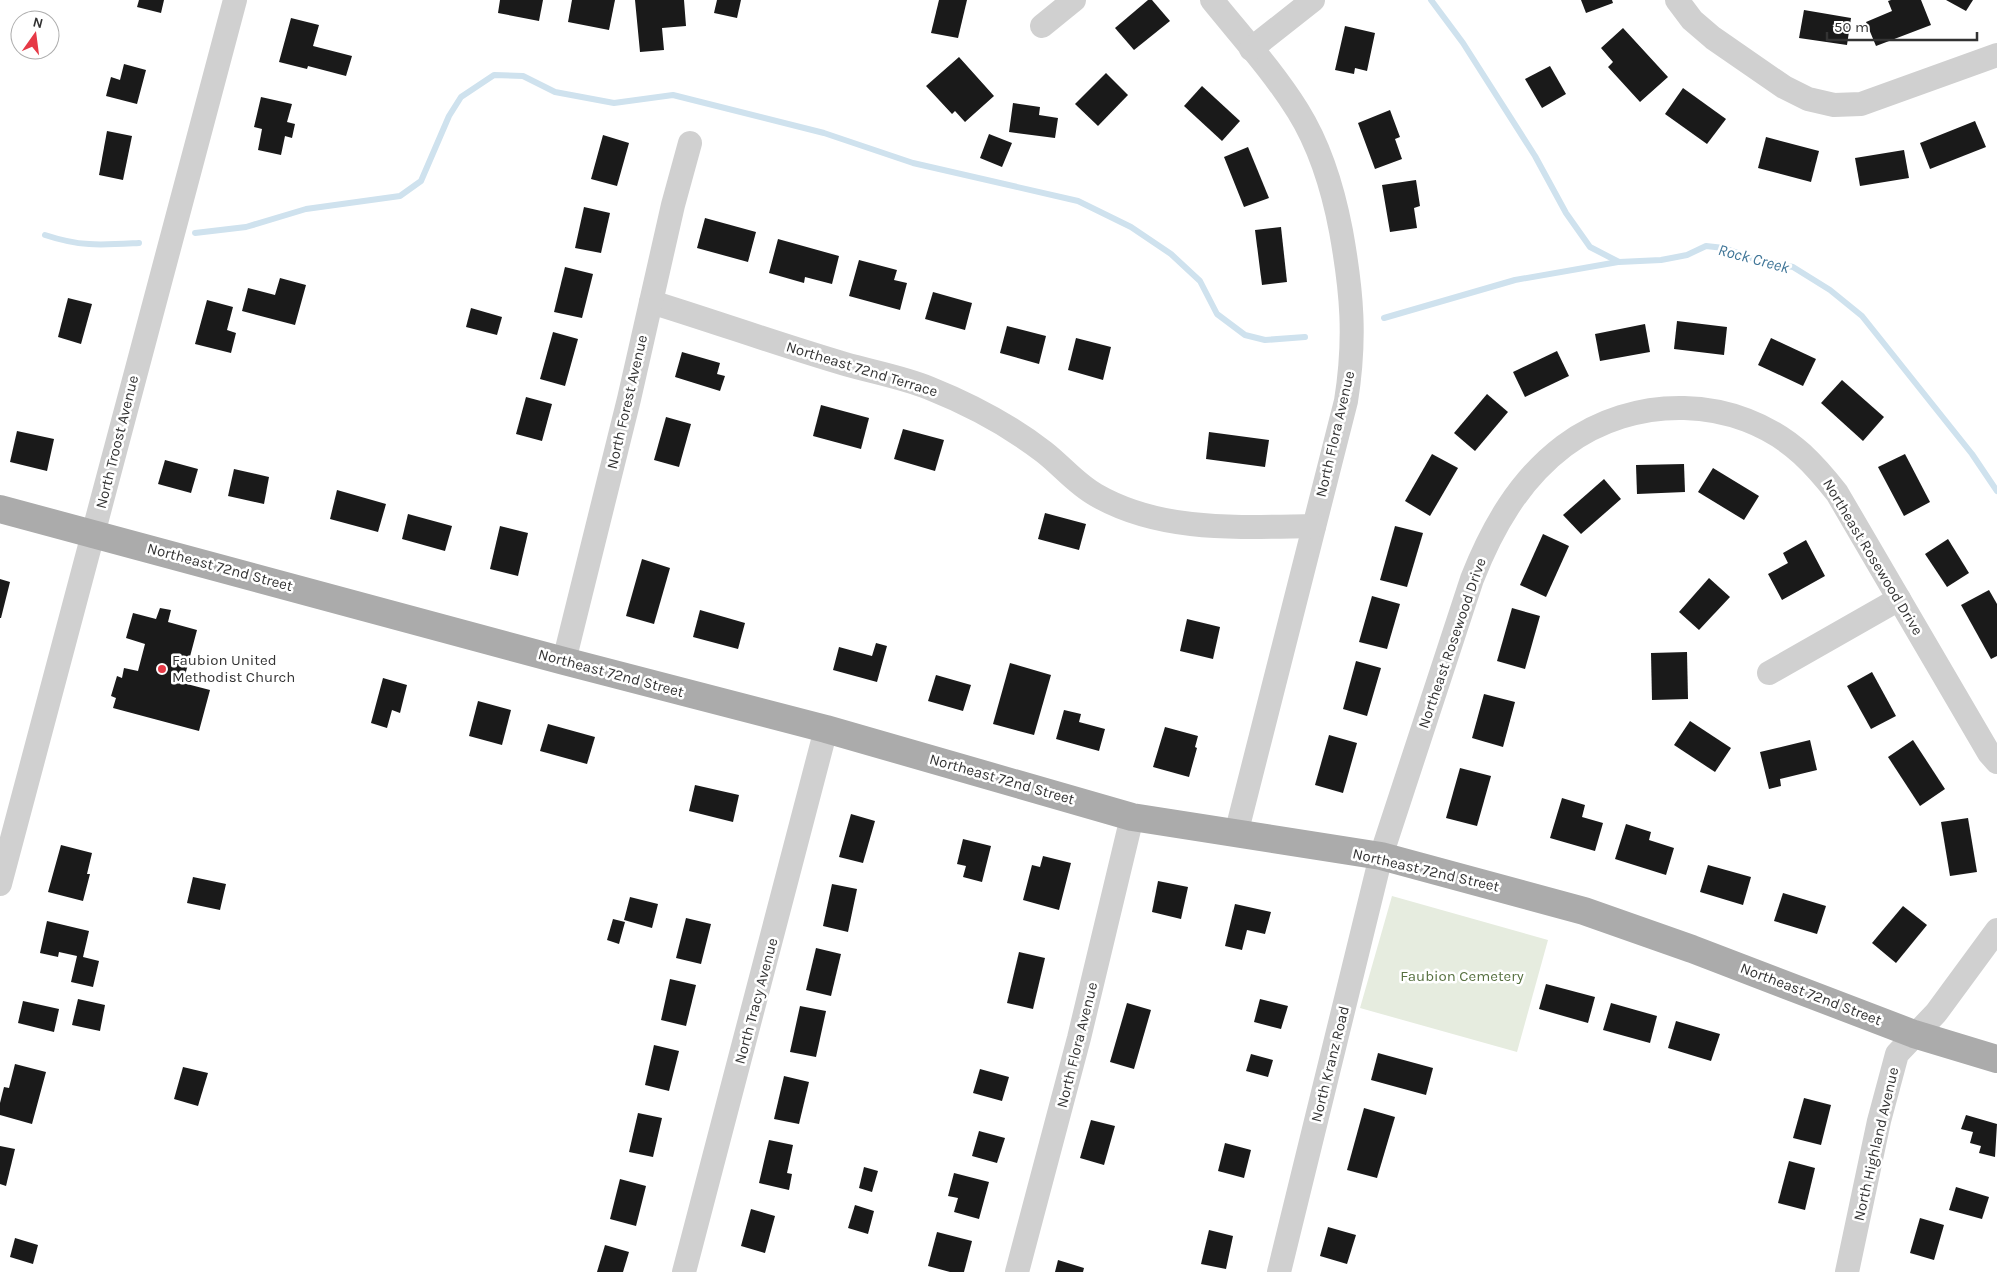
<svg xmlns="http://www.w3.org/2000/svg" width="1997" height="1272" font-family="Karla,sans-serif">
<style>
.green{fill:#e6ecdf}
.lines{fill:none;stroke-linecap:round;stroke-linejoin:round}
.stream{stroke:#cfe2ee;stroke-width:6}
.building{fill:#1a1a1a}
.minor{stroke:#d0d0d0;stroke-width:24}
.major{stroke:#ababab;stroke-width:28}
.poi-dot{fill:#e63946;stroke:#fff;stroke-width:2}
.labels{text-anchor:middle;stroke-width:5;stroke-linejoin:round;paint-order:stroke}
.street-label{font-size:15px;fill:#333;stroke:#fff}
.poi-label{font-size:15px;fill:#333;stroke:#fff;text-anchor:start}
.park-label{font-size:15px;fill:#56703f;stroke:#fff}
.water-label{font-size:16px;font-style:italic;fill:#3f7597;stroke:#fff}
</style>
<rect width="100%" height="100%" fill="#fff"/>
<path class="green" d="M 1392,896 L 1548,940 L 1517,1052 L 1360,1008 Z"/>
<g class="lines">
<g class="stream">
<path d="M 1431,0 L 1463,43 L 1535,156 L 1566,213 L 1590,247 L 1619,262 L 1661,260 L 1687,255 L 1706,246 L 1724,248 L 1754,259 L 1793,267 L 1830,290 L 1862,316 L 1972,454 L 1997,491"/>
<path d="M 195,233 L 246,227 L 306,209 L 400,196 L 421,181 L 449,116 L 461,97 L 494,75 L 523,76 L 555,92 L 614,103 L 673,95 L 824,133 L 913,163 L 1078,201 L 1131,227 L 1171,254 L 1200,281 L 1217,314 L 1245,335 L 1265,340 L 1305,337"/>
<path d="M 45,235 C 81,247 102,245 139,243"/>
<path d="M 1384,318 L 1515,280 L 1618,262"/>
</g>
</g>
<g class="building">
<path d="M 139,0 L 164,0 L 161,13 L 137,7 Z"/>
<path d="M 500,0 L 543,0 L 539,21 L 498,13 Z"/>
<path d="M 572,0 L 615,0 L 609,30 L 568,22 Z"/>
<path d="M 635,0 L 684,0 L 686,26 L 662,28 L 664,50 L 640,52 Z"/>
<path d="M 717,0 L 741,0 L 737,18 L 714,13 Z"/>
<path d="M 939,0 L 967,0 L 958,38 L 931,33 Z"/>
<path d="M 1148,0 L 1152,0 L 1170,21 L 1134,50 L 1115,28 Z"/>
<path d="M 1581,0 L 1612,0 L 1613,3 L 1586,13 Z"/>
<path d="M 1891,0 L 1921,0 L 1931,25 L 1876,46 L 1866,22 L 1892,11 L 1888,1 Z"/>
<path d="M 1946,0 L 1973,0 L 1966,11 Z"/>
<path d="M 1804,10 L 1851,18 L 1847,45 L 1799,38 Z"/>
<path d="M 291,18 L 319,25 L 313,46 L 352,56 L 346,76 L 308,66 L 307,69 L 279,62 Z"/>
<path d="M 1345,26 L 1375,33 L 1367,71 L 1355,68 L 1354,74 L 1335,70 Z"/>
<path d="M 1623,28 L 1668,77 L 1640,102 L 1608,67 L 1613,62 L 1601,48 Z"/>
<path d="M 959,57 L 994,96 L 965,122 L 955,111 L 952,114 L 926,86 Z"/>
<path d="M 124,64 L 146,70 L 137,104 L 106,96 L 111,77 L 120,80 Z"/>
<path d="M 1550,66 L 1566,94 L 1542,108 L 1525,79 Z"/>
<path d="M 1106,73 L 1128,95 L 1098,126 L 1075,104 Z"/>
<path d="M 1202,86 L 1240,121 L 1222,141 L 1184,106 Z"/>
<path d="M 1683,88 L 1726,119 L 1707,144 L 1665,114 Z"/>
<path d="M 261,97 L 292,104 L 287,122 L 295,124 L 292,138 L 285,136 L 281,155 L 258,150 L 262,129 L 254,127 Z"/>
<path d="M 1013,103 L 1040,107 L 1039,115 L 1058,118 L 1055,138 L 1009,132 Z"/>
<path d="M 1390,110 L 1400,137 L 1395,139 L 1402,159 L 1375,169 L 1358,123 Z"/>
<path d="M 1975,121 L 1986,147 L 1930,169 L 1920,143 Z"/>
<path d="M 107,131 L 132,136 L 123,180 L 99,175 Z"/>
<path d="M 989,134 L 1012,143 L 1002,167 L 980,158 Z"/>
<path d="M 603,135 L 629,143 L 617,186 L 591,179 Z"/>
<path d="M 1766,137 L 1819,151 L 1811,182 L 1758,168 Z"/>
<path d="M 1248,147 L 1269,198 L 1244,207 L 1224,157 Z"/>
<path d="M 1904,150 L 1909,178 L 1860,186 L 1855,158 Z"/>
<path d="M 1416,180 L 1420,206 L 1414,208 L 1417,228 L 1390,232 L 1382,185 Z"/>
<path d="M 584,207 L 610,213 L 601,253 L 575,248 Z"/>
<path d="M 705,218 L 756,232 L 748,262 L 697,248 Z"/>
<path d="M 1281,227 L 1287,282 L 1262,285 L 1255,230 Z"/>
<path d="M 778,239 L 839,256 L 832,284 L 805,277 L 804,283 L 769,273 Z"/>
<path d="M 859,260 L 897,270 L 894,280 L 907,283 L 900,310 L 849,296 Z"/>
<path d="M 565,267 L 593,274 L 582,318 L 554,312 Z"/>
<path d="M 280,278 L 306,285 L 295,325 L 242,311 L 248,288 L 275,295 Z"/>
<path d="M 933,292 L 972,303 L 965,330 L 925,319 Z"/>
<path d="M 68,298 L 92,304 L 81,344 L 58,337 Z"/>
<path d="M 207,300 L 233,307 L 227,330 L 236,333 L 231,353 L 195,344 Z"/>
<path d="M 471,308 L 502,317 L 497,335 L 466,327 Z"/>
<path d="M 1677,321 L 1727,327 L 1724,355 L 1674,349 Z"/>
<path d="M 1645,324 L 1650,352 L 1600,361 L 1595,334 Z"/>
<path d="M 1007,326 L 1046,336 L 1039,364 L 1000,353 Z"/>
<path d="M 553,332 L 578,339 L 565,386 L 540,379 Z"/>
<path d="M 1076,338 L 1111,347 L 1103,380 L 1068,370 Z"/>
<path d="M 1771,338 L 1816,359 L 1803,386 L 1758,365 Z"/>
<path d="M 1557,351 L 1569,376 L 1525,397 L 1513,372 Z"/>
<path d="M 682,352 L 720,363 L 717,374 L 725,376 L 720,391 L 675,377 Z"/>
<path d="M 1842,380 L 1884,417 L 1863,441 L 1821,403 Z"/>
<path d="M 1487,394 L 1508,412 L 1475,451 L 1454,433 Z"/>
<path d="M 526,397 L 552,404 L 542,441 L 516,434 Z"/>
<path d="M 821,405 L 869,418 L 861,449 L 813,436 Z"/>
<path d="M 666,417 L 691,424 L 679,467 L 654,460 Z"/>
<path d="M 903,429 L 944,440 L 935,471 L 894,459 Z"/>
<path d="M 17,431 L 54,439 L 47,471 L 10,462 Z"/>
<path d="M 1209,432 L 1269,440 L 1265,467 L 1206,459 Z"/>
<path d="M 1432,454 L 1458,468 L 1430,516 L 1405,501 Z"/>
<path d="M 1905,454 L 1930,502 L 1904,516 L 1878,467 Z"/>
<path d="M 165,460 L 198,469 L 191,493 L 158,484 Z"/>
<path d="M 1684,464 L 1685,492 L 1637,494 L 1636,465 Z"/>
<path d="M 1713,468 L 1759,496 L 1744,520 L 1698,492 Z"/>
<path d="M 234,469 L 269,477 L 264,504 L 228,496 Z"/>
<path d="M 1604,479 L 1621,499 L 1581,534 L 1563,515 Z"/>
<path d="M 337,490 L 386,504 L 378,532 L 330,519 Z"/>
<path d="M 1045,513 L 1086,524 L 1079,550 L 1038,539 Z"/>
<path d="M 408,514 L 452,526 L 445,551 L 402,539 Z"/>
<path d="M 500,526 L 528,533 L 518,576 L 490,569 Z"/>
<path d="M 1395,526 L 1423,533 L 1407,587 L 1380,580 Z"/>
<path d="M 1543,534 L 1569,546 L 1546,597 L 1520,585 Z"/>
<path d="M 1948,539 L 1969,573 L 1947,587 L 1925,554 Z"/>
<path d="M 1806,540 L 1825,576 L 1782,600 L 1768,574 L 1788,563 L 1783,553 Z"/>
<path d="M 642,559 L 670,568 L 654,624 L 626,616 Z"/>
<path d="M 1709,578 L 1730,597 L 1699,630 L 1679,612 Z"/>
<path d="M 0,579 L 10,582 L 1,618 L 0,618 Z"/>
<path d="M 1989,590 L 1997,604 L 1997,656 L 1991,659 L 1961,605 Z"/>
<path d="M 1372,596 L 1400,604 L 1387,649 L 1359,642 Z"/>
<path d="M 160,608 L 171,610 L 168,622 L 197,630 L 183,683 L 210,690 L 199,731 L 113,708 L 116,698 L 111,696 L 117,676 L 122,678 L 124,668 L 138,671 L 145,644 L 126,638 L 133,613 L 156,619 Z"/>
<path d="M 1512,608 L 1540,616 L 1525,669 L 1497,661 Z"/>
<path d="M 700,610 L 745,623 L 738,649 L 693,637 Z"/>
<path d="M 1187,619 L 1220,627 L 1213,659 L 1180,651 Z"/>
<path d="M 876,643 L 887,646 L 877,682 L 833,670 L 839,647 L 872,656 Z"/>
<path d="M 1687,652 L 1688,699 L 1652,700 L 1651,653 Z"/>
<path d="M 1356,661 L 1381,668 L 1367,716 L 1343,709 Z"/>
<path d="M 1010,663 L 1051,675 L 1034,735 L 993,724 Z"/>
<path d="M 1872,672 L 1896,716 L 1871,729 L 1847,686 Z"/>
<path d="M 936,675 L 971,685 L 963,711 L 928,701 Z"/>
<path d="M 383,678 L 407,685 L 400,713 L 392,710 L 387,728 L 371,723 Z"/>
<path d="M 1484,694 L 1515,702 L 1503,747 L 1472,738 Z"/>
<path d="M 478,701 L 511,710 L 502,745 L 469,736 Z"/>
<path d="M 1064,710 L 1081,714 L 1079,722 L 1105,729 L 1099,751 L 1056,739 Z"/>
<path d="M 1690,721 L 1731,748 L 1715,772 L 1674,745 Z"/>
<path d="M 548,724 L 595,737 L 587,764 L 540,751 Z"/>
<path d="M 1165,727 L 1198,736 L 1195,747 L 1197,748 L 1189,777 L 1153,767 Z"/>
<path d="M 1329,735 L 1357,743 L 1343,793 L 1315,785 Z"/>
<path d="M 1810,740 L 1817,770 L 1780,779 L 1781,786 L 1769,789 L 1760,752 Z"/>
<path d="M 1913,740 L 1945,789 L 1920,806 L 1888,757 Z"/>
<path d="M 1460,768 L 1491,776 L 1477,826 L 1446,818 Z"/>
<path d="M 695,785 L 739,795 L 733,822 L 689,811 Z"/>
<path d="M 1562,798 L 1585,805 L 1582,817 L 1603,823 L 1595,851 L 1550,838 Z"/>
<path d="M 851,814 L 875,821 L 863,863 L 839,857 Z"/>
<path d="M 1968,818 L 1977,872 L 1950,876 L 1941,822 Z"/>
<path d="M 1626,824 L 1651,832 L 1649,840 L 1674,848 L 1666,875 L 1615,859 Z"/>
<path d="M 963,839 L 991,846 L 982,882 L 963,877 L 966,866 L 957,864 Z"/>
<path d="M 61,845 L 92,853 L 87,874 L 90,874 L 83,901 L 48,892 Z"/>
<path d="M 1043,856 L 1071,863 L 1059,910 L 1023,900 L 1032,865 L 1040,867 Z"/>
<path d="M 1708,865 L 1751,877 L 1743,905 L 1700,892 Z"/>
<path d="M 193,877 L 226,884 L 220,910 L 187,903 Z"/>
<path d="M 1158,881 L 1188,887 L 1181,919 L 1152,912 Z"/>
<path d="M 832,884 L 857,889 L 848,932 L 823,926 Z"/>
<path d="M 1783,893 L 1826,906 L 1817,934 L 1774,921 Z"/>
<path d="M 630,897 L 658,904 L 652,928 L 624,920 Z"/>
<path d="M 1235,904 L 1271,912 L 1265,934 L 1247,930 L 1242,950 L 1225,946 Z"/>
<path d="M 1903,906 L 1927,925 L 1896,963 L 1872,943 Z"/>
<path d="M 686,918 L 711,924 L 701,964 L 676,958 Z"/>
<path d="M 613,919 L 625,922 L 619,944 L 607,940 Z"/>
<path d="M 47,921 L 89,931 L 83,957 L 99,961 L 93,987 L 71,982 L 77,956 L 59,952 L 58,957 L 40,953 Z"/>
<path d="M 816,948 L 841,954 L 831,996 L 806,990 Z"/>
<path d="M 1019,952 L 1045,958 L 1033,1009 L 1007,1003 Z"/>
<path d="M 670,979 L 696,985 L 686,1026 L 661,1020 Z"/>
<path d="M 1546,984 L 1595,997 L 1588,1023 L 1539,1009 Z"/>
<path d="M 78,999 L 105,1005 L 100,1031 L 72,1025 Z"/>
<path d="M 1260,999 L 1288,1006 L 1281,1029 L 1254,1022 Z"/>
<path d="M 23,1001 L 59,1009 L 54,1032 L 18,1023 Z"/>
<path d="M 1127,1003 L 1151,1010 L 1134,1069 L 1110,1062 Z"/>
<path d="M 1611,1003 L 1657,1016 L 1650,1043 L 1603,1030 Z"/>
<path d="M 800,1006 L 826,1011 L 816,1057 L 790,1052 Z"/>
<path d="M 1676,1021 L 1720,1034 L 1711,1061 L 1668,1048 Z"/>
<path d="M 654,1045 L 679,1051 L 669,1091 L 645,1085 Z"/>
<path d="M 1378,1053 L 1433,1068 L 1426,1095 L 1371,1080 Z"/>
<path d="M 1251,1054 L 1273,1060 L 1268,1077 L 1246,1071 Z"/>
<path d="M 15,1064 L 46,1072 L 32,1124 L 0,1115 L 0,1103 L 4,1087 L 9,1088 Z"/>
<path d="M 183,1067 L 208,1073 L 198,1106 L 174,1099 Z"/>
<path d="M 980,1069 L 1009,1077 L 1002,1101 L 973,1093 Z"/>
<path d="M 784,1076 L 809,1082 L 799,1124 L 774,1119 Z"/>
<path d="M 1804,1098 L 1831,1105 L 1821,1145 L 1793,1138 Z"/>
<path d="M 1364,1108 L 1395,1117 L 1377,1178 L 1347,1170 Z"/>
<path d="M 638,1113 L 662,1118 L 653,1157 L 629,1152 Z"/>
<path d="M 1966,1115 L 1997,1124 L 1995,1157 L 1979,1153 L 1981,1146 L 1970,1143 L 1973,1132 L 1961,1129 Z"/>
<path d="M 1091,1120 L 1115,1126 L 1104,1165 L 1080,1158 Z"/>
<path d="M 979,1131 L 1005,1138 L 997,1163 L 972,1156 Z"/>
<path d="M 769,1140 L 793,1145 L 787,1173 L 792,1174 L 789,1190 L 759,1183 Z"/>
<path d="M 1225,1143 L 1251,1150 L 1244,1178 L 1218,1171 Z"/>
<path d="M 0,1146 L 15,1149 L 6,1186 L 0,1184 Z"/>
<path d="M 1789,1161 L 1815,1168 L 1805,1210 L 1778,1203 Z"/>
<path d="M 864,1167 L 878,1171 L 872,1192 L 859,1188 Z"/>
<path d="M 954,1173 L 989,1182 L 979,1219 L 954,1212 L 958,1198 L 948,1196 Z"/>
<path d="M 620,1179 L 646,1186 L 636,1226 L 610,1219 Z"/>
<path d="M 1956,1187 L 1989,1197 L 1982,1219 L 1949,1210 Z"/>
<path d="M 855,1205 L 874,1211 L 868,1234 L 848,1228 Z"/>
<path d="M 751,1209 L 775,1216 L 765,1253 L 741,1246 Z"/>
<path d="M 1920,1218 L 1944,1225 L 1934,1260 L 1910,1253 Z"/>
<path d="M 1328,1227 L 1356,1235 L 1347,1264 L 1320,1256 Z"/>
<path d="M 1209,1230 L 1233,1236 L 1226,1269 L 1201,1264 Z"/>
<path d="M 937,1232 L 972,1241 L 964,1272 L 950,1272 L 928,1266 Z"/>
<path d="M 15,1238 L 38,1245 L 33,1264 L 10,1257 Z"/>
<path d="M 605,1245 L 629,1252 L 623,1272 L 597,1272 Z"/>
<path d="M 1058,1260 L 1084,1268 L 1083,1272 L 1055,1272 Z"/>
</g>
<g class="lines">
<g class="minor">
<path d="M 1212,0 C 1241,36 1273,71 1298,111 C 1321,148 1333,189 1341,231 C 1352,292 1356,339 1346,401 L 1236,834"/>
<path d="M 1677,0 L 1692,20 L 1713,38 L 1784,87 L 1808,99 L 1834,105 L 1861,104 L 1997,55"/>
<path d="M 1042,26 L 1074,0"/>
<path d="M 1251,49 L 1313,0"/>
<path d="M 651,302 C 716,322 780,345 845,364 C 873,372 902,377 929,388 C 969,404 1009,425 1044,452 C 1062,466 1076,484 1096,495 C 1162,533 1241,527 1314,526"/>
<path d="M 564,661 L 629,399 L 673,205 L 690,143"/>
<path d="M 1769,673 L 1899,599"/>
<path d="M 0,884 C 80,590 155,294 235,0"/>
<path d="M 684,1272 L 826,729"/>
<path d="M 1017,1272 L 1079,1038 L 1132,817"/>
<path d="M 1279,1272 L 1381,856 L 1472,579 C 1492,528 1519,480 1564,446 C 1633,394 1736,394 1802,454 C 1815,466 1826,479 1837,493 L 1989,753 L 1997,762"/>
<path d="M 1847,1272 L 1879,1121 L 1897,1054 L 1936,1013 L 1997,930"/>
</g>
<path class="major" d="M 0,509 L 564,661 L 826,729 L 1132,817 L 1381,856 L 1584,911 L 1692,949 L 1914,1034 L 1997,1059"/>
</g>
<circle class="poi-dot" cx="162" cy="669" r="5"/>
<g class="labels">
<g class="street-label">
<text transform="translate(862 369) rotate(17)" y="5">Northeast 72nd Terrace</text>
<text transform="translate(627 402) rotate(-77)" y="5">North Forest Avenue</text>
<text transform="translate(1335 434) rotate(-77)" y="5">North Flora Avenue</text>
<text transform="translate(117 442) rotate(-76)" y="5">North Troost Avenue</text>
<text transform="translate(1873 557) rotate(59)" y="5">Northeast Rosewood Drive</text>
<text transform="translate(220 567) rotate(15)" y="5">Northeast 72nd Street</text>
<text transform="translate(1452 643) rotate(-71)" y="5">Northeast Rosewood Drive</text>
<text transform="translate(611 673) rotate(15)" y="5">Northeast 72nd Street</text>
<text transform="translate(1002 779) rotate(16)" y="5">Northeast 72nd Street</text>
<text transform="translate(1426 870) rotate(13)" y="5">Northeast 72nd Street</text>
<text transform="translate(1811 994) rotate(21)" y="5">Northeast 72nd Street</text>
<text transform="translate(756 1001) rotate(-75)" y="5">North Tracy Avenue</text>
<text transform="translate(1077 1045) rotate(-76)" y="5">North Flora Avenue</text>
<text transform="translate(1330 1064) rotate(-76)" y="5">North Kranz Road</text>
<text transform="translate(1876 1144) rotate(-77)" y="5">North Highland Avenue</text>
</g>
<g class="poi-label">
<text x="172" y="665">Faubion United<tspan x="172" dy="17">Methodist Church</tspan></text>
</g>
<g class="park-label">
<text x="1462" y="981">Faubion Cemetery</text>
</g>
<g class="water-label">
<text transform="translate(1754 258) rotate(15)" y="6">Rock Creek</text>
</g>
</g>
<g transform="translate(35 35) rotate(14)"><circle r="24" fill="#ffffff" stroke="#adadad"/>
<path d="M0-4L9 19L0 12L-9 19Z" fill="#e63946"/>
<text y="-8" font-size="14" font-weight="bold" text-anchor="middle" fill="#333333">N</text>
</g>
<path d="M1827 32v8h150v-8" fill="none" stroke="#333333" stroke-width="2.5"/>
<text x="1834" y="32" font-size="15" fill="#333333" stroke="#ffffff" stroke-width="4" paint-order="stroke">50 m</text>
</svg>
